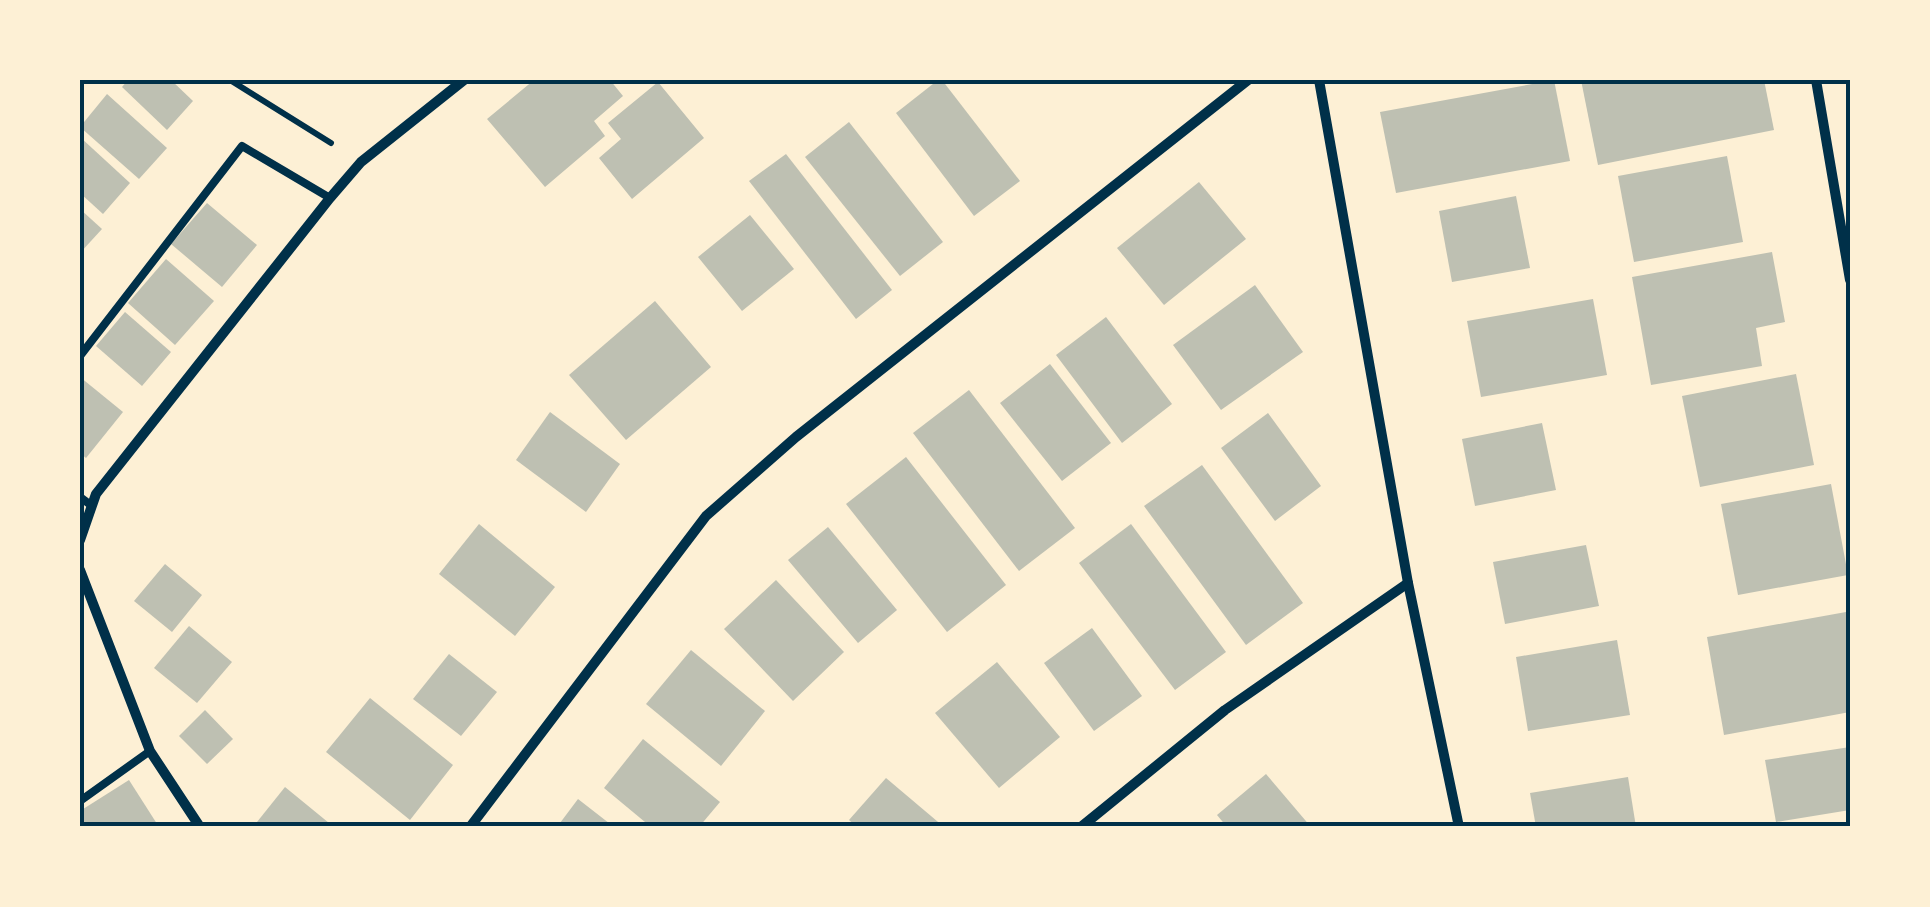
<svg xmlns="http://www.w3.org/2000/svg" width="1930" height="907" font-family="'Archivo Narrow',sans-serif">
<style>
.building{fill:#bec0b2}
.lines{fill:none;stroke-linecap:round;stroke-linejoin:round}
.path{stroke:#003049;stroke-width:6}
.service{stroke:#003049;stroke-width:8}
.minor{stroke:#003049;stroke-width:10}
.neatline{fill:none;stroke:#003049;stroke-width:4}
</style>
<rect width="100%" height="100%" fill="#fdf0d5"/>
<g class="building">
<path d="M 128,80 L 171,80 L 193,101 L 167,130 L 122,87 Z"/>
<path d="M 534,80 L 610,80 L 623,96 L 594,121 L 605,136 L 545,187 L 487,119 Z"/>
<path d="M 938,80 L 942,80 L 1020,181 L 974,216 L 896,113 Z"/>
<path d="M 1554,80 L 1570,161 L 1396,193 L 1380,112 Z"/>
<path d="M 1581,80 L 1764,80 L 1774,130 L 1598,165 Z"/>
<path d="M 658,82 L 704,138 L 632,199 L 599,158 L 621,139 L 608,123 Z"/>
<path d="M 107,94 L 167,148 L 139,179 L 80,127 Z"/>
<path d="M 849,122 L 943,242 L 900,276 L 805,157 Z"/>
<path d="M 80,137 L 130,183 L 103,214 L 80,193 Z"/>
<path d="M 786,154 L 892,290 L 856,319 L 749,181 Z"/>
<path d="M 1727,156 L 1743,242 L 1634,262 L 1618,176 Z"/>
<path d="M 1199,182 L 1246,239 L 1164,305 L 1117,248 Z"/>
<path d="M 1516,196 L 1530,268 L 1452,282 L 1439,211 Z"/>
<path d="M 207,203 L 257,245 L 222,287 L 171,244 Z"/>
<path d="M 80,209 L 102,229 L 80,253 Z"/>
<path d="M 750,215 L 794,269 L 742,311 L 698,257 Z"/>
<path d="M 1772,252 L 1785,322 L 1756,328 L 1762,366 L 1651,385 L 1632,277 Z"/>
<path d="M 166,259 L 214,301 L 175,345 L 128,303 Z"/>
<path d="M 1255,285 L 1303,352 L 1221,410 L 1173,345 Z"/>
<path d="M 1593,299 L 1607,375 L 1481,397 L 1467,321 Z"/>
<path d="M 655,301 L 711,367 L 626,440 L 569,375 Z"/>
<path d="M 125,312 L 171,352 L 142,386 L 96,346 Z"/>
<path d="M 1106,317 L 1172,404 L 1122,443 L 1056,355 Z"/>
<path d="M 1050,364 L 1111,443 L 1062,481 L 1000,403 Z"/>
<path d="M 1796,374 L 1814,465 L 1700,487 L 1682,396 Z"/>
<path d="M 80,377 L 123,412 L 86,458 L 80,453 Z"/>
<path d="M 969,390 L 1075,528 L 1019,571 L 913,433 Z"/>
<path d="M 550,412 L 620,464 L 586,512 L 516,460 Z"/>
<path d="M 1268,413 L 1321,486 L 1275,521 L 1221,448 Z"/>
<path d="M 1542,423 L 1556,490 L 1475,506 L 1462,439 Z"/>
<path d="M 906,457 L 1006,585 L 947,632 L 846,504 Z"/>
<path d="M 1202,465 L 1303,603 L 1246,645 L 1144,506 Z"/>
<path d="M 1831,484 L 1848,575 L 1738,595 L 1721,504 Z"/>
<path d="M 479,524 L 555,587 L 515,636 L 439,574 Z"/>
<path d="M 1131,524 L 1226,652 L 1175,690 L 1079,563 Z"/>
<path d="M 828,527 L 897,610 L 858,643 L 788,560 Z"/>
<path d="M 1586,545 L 1599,606 L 1505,624 L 1493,562 Z"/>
<path d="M 165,564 L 202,595 L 172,632 L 134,601 Z"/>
<path d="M 776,580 L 844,652 L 793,701 L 724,629 Z"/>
<path d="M 1846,612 L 1850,634 L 1850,712 L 1724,735 L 1707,637 Z"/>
<path d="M 189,626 L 232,662 L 197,703 L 154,668 Z"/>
<path d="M 1092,628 L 1142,696 L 1094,731 L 1044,663 Z"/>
<path d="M 1617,640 L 1630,715 L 1528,731 L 1516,657 Z"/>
<path d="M 691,650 L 765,711 L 721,766 L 646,704 Z"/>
<path d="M 449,654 L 497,692 L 461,736 L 413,699 Z"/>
<path d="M 997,662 L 1060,737 L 999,788 L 935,713 Z"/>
<path d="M 370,698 L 453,765 L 410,820 L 326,752 Z"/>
<path d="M 205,710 L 233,739 L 207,764 L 179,736 Z"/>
<path d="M 643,739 L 720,802 L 699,827 L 651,827 L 604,788 Z"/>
<path d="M 1850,747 L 1850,810 L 1776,822 L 1765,760 Z"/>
<path d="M 1266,774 L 1311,827 L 1227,827 L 1217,815 Z"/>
<path d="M 1628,777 L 1636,827 L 1536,827 L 1530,793 Z"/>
<path d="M 886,778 L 944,827 L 857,827 L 849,820 Z"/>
<path d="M 129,780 L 159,827 L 86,827 L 80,811 Z"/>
<path d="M 285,787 L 329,823 L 326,827 L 253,827 Z"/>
<path d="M 578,799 L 614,827 L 557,827 Z"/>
</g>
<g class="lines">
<path class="path" d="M 230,80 L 331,143"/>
<g class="service">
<path d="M 80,356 L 242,146 L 330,198"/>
<path d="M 80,497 L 92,506"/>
<path d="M 80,801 L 150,751"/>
</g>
<g class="minor">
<path d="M 1319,80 L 1408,583 L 1459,827"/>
<path d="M 1816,80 L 1850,280"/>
<path d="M 80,540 L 96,494 L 330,198 L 361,162 L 464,80"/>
<path d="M 80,570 L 150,751 L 200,827"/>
<path d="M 470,827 L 706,516 L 796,437 L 1248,80"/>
<path d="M 1081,827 L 1225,710 L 1408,583"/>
</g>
</g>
<rect width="1930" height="907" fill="none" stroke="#fdf0d5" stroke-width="165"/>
<rect x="82" y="82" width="1766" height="742" class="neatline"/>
</svg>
